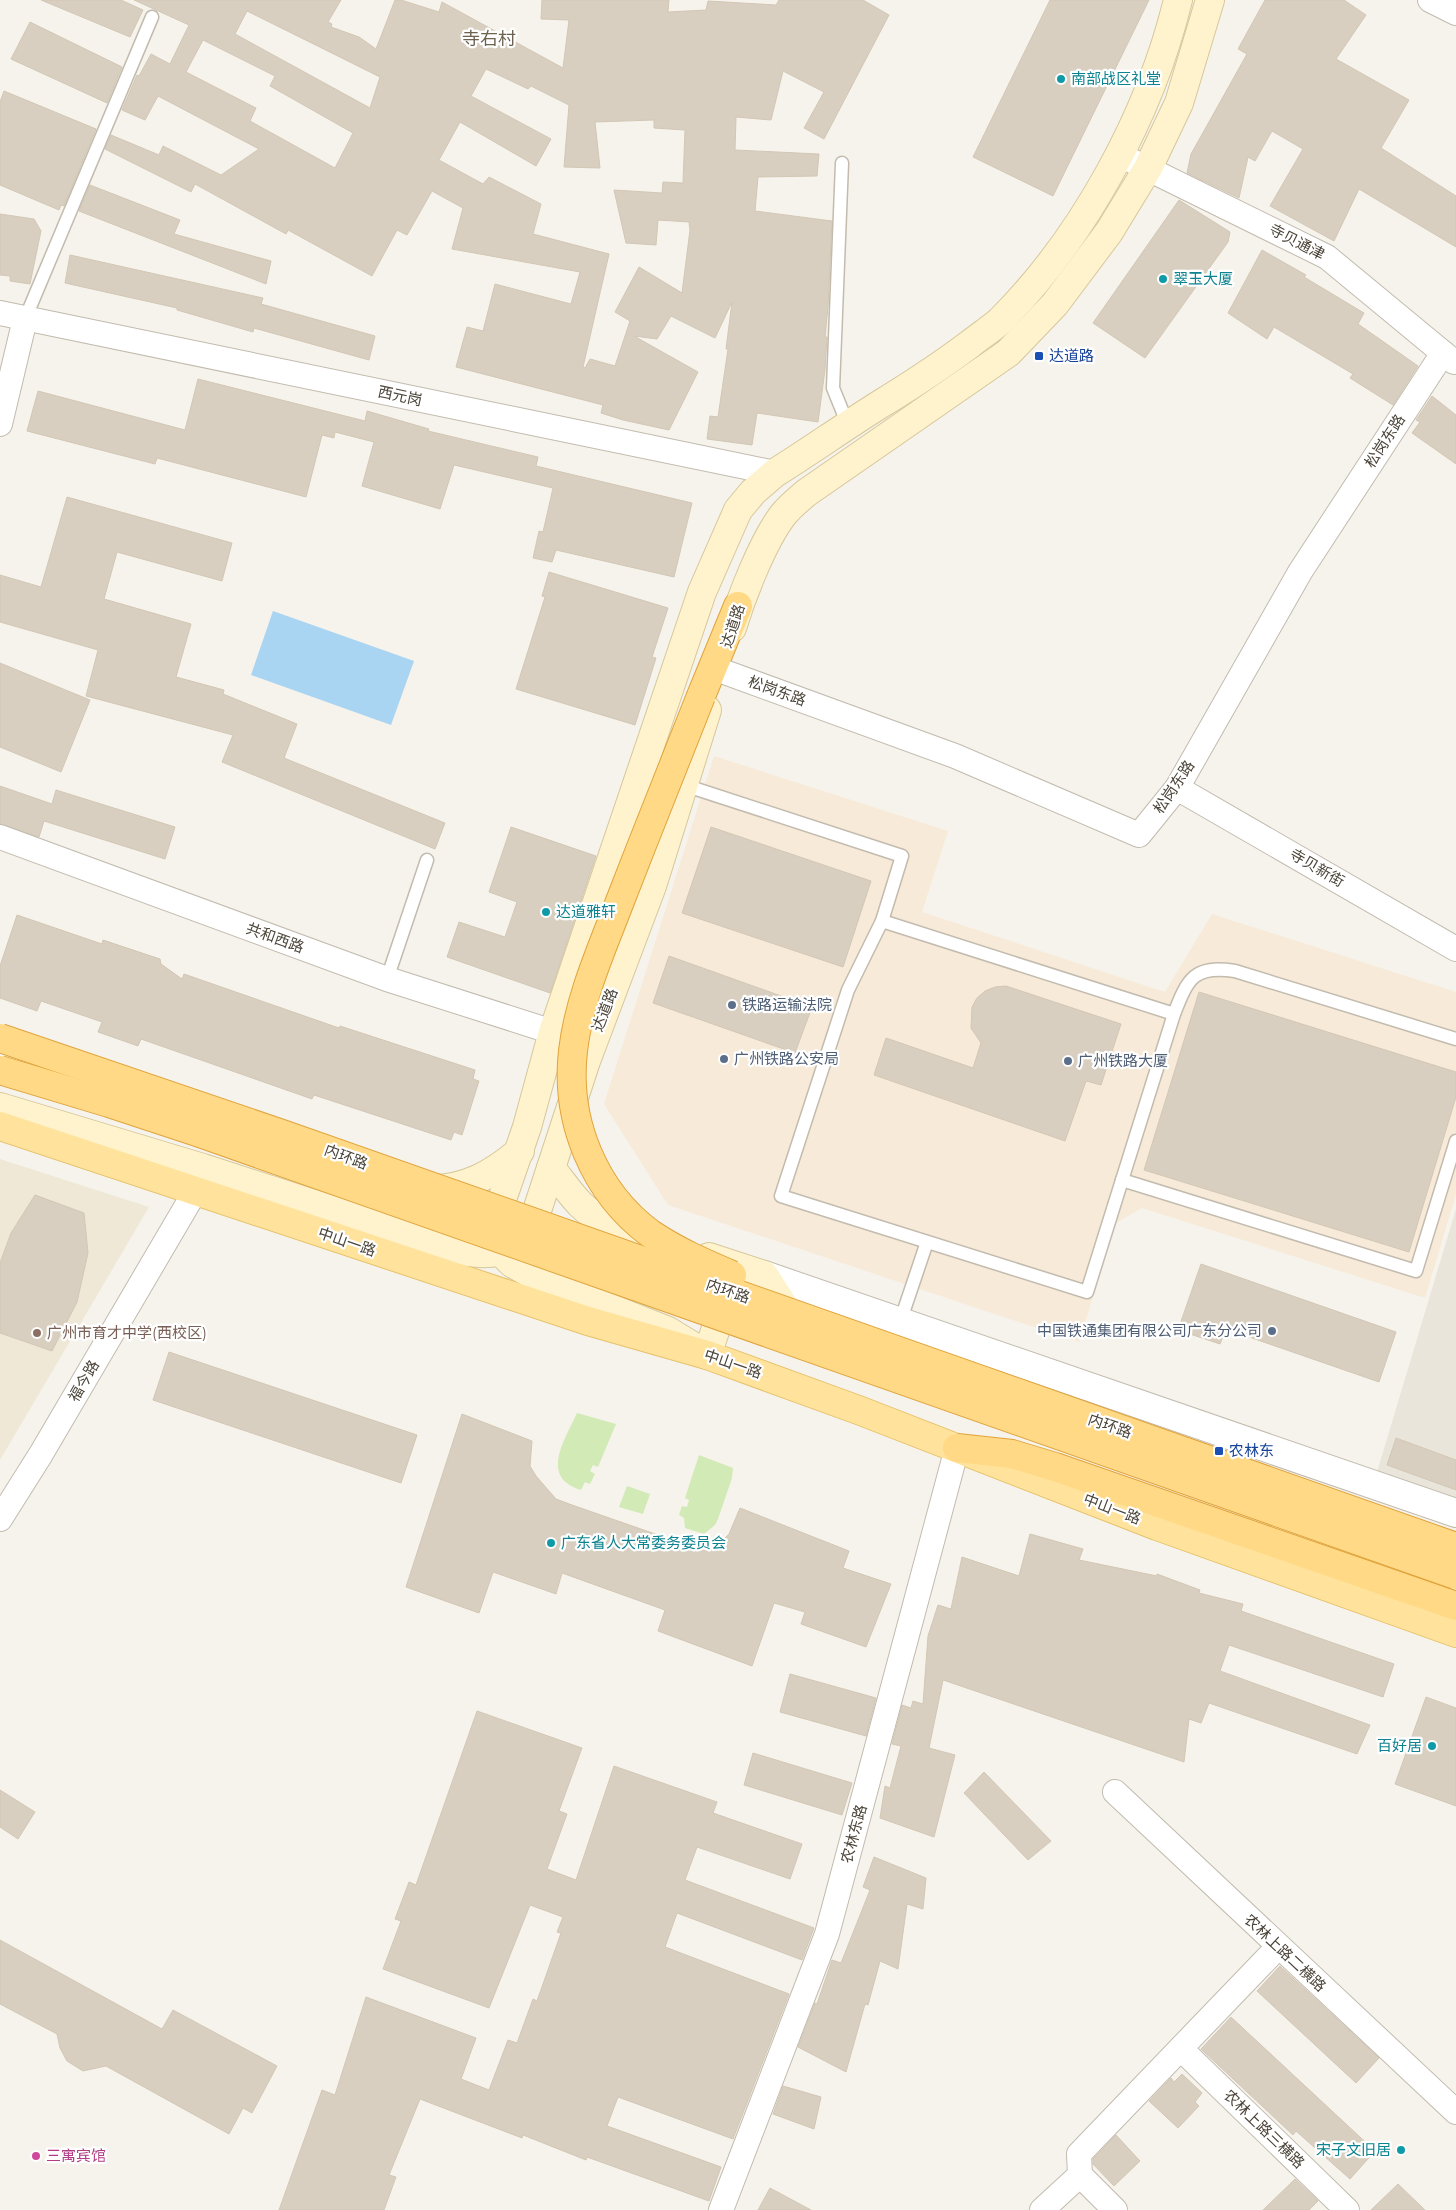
<svg xmlns="http://www.w3.org/2000/svg" width="1456" height="2210" font-family="Montserrat,'Noto Sans SC',sans-serif">
<style>
.residential{fill:#eae5da}
.commercial{fill:#f7ead8}
.education{fill:#efe8d6}
.green{fill:#d2eab5}
.water{fill:#a9d4f2}
.building{fill:#d8cfc1;stroke:#d3c7b4;fill-rule:evenodd}
.lines{fill:none;stroke-linecap:round;stroke-linejoin:round}
.service-casing{stroke:#c2bbae;stroke-width:15}
.minor-casing{stroke:#c2bbae;stroke-width:26}
.tertiary-casing{stroke:#c2bbae;stroke-width:30}
.secondary-casing{stroke:#d6c79b;stroke-width:30}
.primary-casing{stroke:#e6c16a;stroke-width:30}
.trunk-casing{stroke:#e0a43c;stroke-width:30}
.service{stroke:#fff;stroke-width:12}
.minor{stroke:#fff;stroke-width:24}
.tertiary{stroke:#fff;stroke-width:28}
.secondary{stroke:#fff3cd;stroke-width:28}
.primary{stroke:#ffe39c;stroke-width:28}
.trunk{stroke:#ffd985;stroke-width:28}
.trunk-bridge-casing{stroke:#e0a43c;stroke-width:30;stroke-linecap:butt}
.trunk-bridge{stroke:#ffd985;stroke-width:28}
.culture-dot{fill:#0f9aa8;stroke:#fff;stroke-width:2}
.transit-dot{fill:#1a4fb4;stroke:#fff;stroke-width:2}
.service-dot{fill:#5c6f8a;stroke:#fff;stroke-width:2}
.education-dot{fill:#8d6e63;stroke:#fff;stroke-width:2}
.hotel-dot{fill:#d1479c;stroke:#fff;stroke-width:2}
.labels{text-anchor:middle;stroke-width:4.5;stroke-linejoin:round;paint-order:stroke}
.culture-label{font-size:15px;fill:#0d838f;stroke:#fff;text-anchor:start}
.street-label{font-size:15px;fill:#4b4439;stroke:#fff}
.transit-label{font-size:15px;fill:#164399;stroke:#fff;text-anchor:start}
.service-label{font-size:15px;fill:#4e5e75;stroke:#fff;text-anchor:start}
.education-label{font-size:15px;fill:#785e54;stroke:#fff;text-anchor:start}
.hotel-label{font-size:15px;fill:#b23c85;stroke:#fff;text-anchor:start}
.quarter-label{font-size:18px;fill:#6e6250;stroke:#fff}
</style>
<rect width="100%" height="100%" fill="#f6f3ec"/>
<path class="residential" d="M 1456,1209 L 1456,1500 L 1377,1472 Z"/>
<path class="commercial" d="M 714,756 L 948,831 L 922,912 L 1165,992 L 1212,914 L 1456,992 L 1456,1194 L 1425,1298 L 1142,1208 L 1116,1223 L 1079,1342 L 668,1205 L 604,1104 Z"/>
<path class="education" d="M 0,1159 L 149,1207 L 0,1460 Z"/>
<g class="green">
<path d="M 577,1413 L 616,1424 L 598,1467 L 593,1465 L 590,1471 L 595,1474 L 590,1484 L 585,1482 L 581,1490 C 539,1477 565,1440 577,1413 Z"/>
<path d="M 699,1455 L 733,1468 L 732,1478 L 718,1519 L 715,1525 L 704,1534 L 685,1528 L 684,1518 L 679,1515 L 682,1506 L 687,1507 L 689,1500 L 685,1498 Z"/>
<path d="M 627,1486 L 650,1494 L 643,1514 L 619,1507 Z"/>
</g>
<path class="water" d="M 273,611 L 414,661 L 391,725 L 251,675 Z"/>
<g class="building">
<path d="M 41,0 L 121,0 L 143,10 L 130,37 Z"/>
<path d="M 134,0 L 341,0 L 328,22 L 332,24 L 331,27 L 359,37 L 376,49 L 395,0 L 401,0 L 439,12 L 442,2 L 563,68 L 569,20 L 541,19 L 542,0 L 669,0 L 668,12 L 706,10 L 708,1 L 776,5 L 779,0 L 863,0 L 889,15 L 824,139 L 804,128 L 824,92 L 783,71 L 771,120 L 736,117 L 735,150 L 819,154 L 817,176 L 758,177 L 755,211 L 832,221 L 828,307 L 825,337 L 827,337 L 825,370 L 818,422 L 757,413 L 752,445 L 707,439 L 710,416 L 718,417 L 728,349 L 726,349 L 732,302 L 715,338 L 671,316 L 657,339 L 634,336 L 698,372 L 669,430 L 623,420 L 601,413 L 603,405 L 456,367 L 467,327 L 483,331 L 495,284 L 571,304 L 580,272 L 452,249 L 463,208 L 432,191 L 407,235 L 397,230 L 372,276 L 288,230 L 286,234 L 195,184 L 191,192 L 105,149 L 111,135 L 159,155 L 163,146 L 221,175 L 259,149 L 158,96 L 145,120 L 122,110 L 137,75 L 139,76 L 151,54 L 170,64 L 189,25 ZM 247,11 L 380,77 L 370,108 L 235,34 ZM 203,40 L 275,76 L 270,86 L 353,133 L 335,168 L 250,121 L 256,108 L 186,72 ZM 486,69 L 528,89 L 531,86 L 569,105 L 564,167 L 600,168 L 595,122 L 654,120 L 654,128 L 685,130 L 683,183 L 663,182 L 662,193 L 614,190 L 626,243 L 656,245 L 658,220 L 689,222 L 690,230 L 682,293 L 639,267 L 615,312 L 630,321 L 615,366 L 590,359 L 585,368 L 583,367 L 609,254 L 533,234 L 541,204 L 489,177 L 483,184 L 439,160 L 460,122 L 536,166 L 551,139 L 471,96 Z"/>
<path d="M 1050,0 L 1149,0 L 1053,196 L 973,157 Z"/>
<path d="M 1265,0 L 1344,0 L 1366,15 L 1336,59 L 1409,100 L 1381,148 L 1456,196 L 1456,247 L 1359,189 L 1334,241 L 1270,206 L 1303,149 L 1272,131 L 1255,161 L 1248,157 L 1239,198 L 1187,173 L 1191,154 L 1247,54 L 1238,49 Z"/>
<path d="M 30,22 L 122,67 L 107,103 L 11,59 Z"/>
<path d="M 4,91 L 96,129 L 64,206 L 61,205 L 59,210 L 0,185 L 0,102 Z"/>
<path d="M 90,185 L 180,220 L 174,234 L 271,261 L 266,284 L 79,211 Z"/>
<path d="M 1179,200 L 1230,232 L 1228,242 L 1145,358 L 1093,323 Z"/>
<path d="M 0,214 L 34,219 L 41,231 L 30,284 L 10,281 L 10,276 L 0,275 Z"/>
<path d="M 1262,250 L 1306,275 L 1304,277 L 1364,313 L 1358,324 L 1418,366 L 1393,405 L 1350,378 L 1353,374 L 1274,327 L 1267,339 L 1228,313 Z"/>
<path d="M 70,255 L 263,298 L 261,304 L 375,336 L 369,360 L 254,328 L 253,332 L 177,310 L 177,308 L 65,283 Z"/>
<path d="M 198,379 L 365,421 L 367,411 L 429,429 L 428,431 L 538,457 L 536,466 L 692,503 L 674,577 L 556,550 L 552,562 L 533,558 L 539,531 L 543,532 L 553,488 L 454,465 L 440,509 L 362,486 L 374,442 L 335,432 L 334,438 L 322,435 L 306,497 L 157,458 L 155,464 L 27,431 L 38,391 L 185,430 Z"/>
<path d="M 1432,396 L 1456,415 L 1456,464 L 1412,433 L 1420,422 L 1416,420 Z"/>
<path d="M 67,497 L 232,543 L 222,581 L 117,552 L 104,599 L 191,624 L 176,677 L 224,690 L 223,694 L 297,724 L 284,758 L 445,823 L 435,849 L 222,762 L 233,735 L 86,696 L 98,650 L 0,622 L 0,575 L 41,587 Z"/>
<path d="M 549,572 L 668,608 L 652,657 L 656,658 L 635,725 L 516,689 L 545,597 L 542,596 Z"/>
<path d="M 0,663 L 90,700 L 61,772 L 0,747 Z"/>
<path d="M 0,786 L 52,804 L 56,790 L 175,827 L 165,859 L 44,821 L 39,837 L 0,824 Z"/>
<path d="M 511,827 L 596,856 L 550,993 L 447,957 L 459,922 L 505,937 L 517,902 L 489,892 Z"/>
<path d="M 711,827 L 871,881 L 843,967 L 682,913 Z"/>
<path d="M 17,915 L 102,944 L 103,940 L 160,959 L 161,964 L 182,979 L 184,974 L 339,1028 L 340,1026 L 475,1070 L 473,1079 L 479,1081 L 462,1135 L 454,1132 L 451,1140 L 314,1095 L 312,1099 L 141,1039 L 138,1046 L 98,1032 L 102,1022 L 41,1001 L 37,1011 L 0,998 L 0,966 Z"/>
<path d="M 669,956 L 812,1007 L 795,1053 L 653,1003 Z"/>
<path d="M 1006,986 L 1121,1024 L 1101,1085 L 1086,1081 L 1065,1141 L 874,1075 L 886,1038 L 973,1068 L 981,1043 L 971,1028 L 972,1007 L 977,998 L 985,991 L 995,987 Z"/>
<path d="M 1199,992 L 1456,1072 L 1456,1097 L 1409,1252 L 1144,1170 Z"/>
<path d="M 35,1195 L 84,1213 L 88,1253 L 77,1302 L 52,1351 L 0,1333 L 0,1263 L 11,1233 Z"/>
<path d="M 1201,1264 L 1396,1332 L 1379,1382 L 1226,1329 L 1220,1344 L 1178,1330 Z"/>
<path d="M 169,1352 L 417,1435 L 401,1483 L 153,1400 Z"/>
<path d="M 462,1414 L 532,1441 L 530,1466 L 536,1476 L 556,1499 L 572,1505 L 687,1545 L 699,1547 L 710,1546 L 722,1541 L 729,1534 L 740,1508 L 849,1551 L 843,1568 L 891,1584 L 866,1647 L 801,1624 L 805,1612 L 774,1603 L 752,1666 L 658,1631 L 665,1610 L 562,1573 L 556,1594 L 493,1572 L 479,1613 L 406,1587 Z"/>
<path d="M 1396,1438 L 1456,1460 L 1456,1490 L 1387,1465 Z"/>
<path d="M 1030,1534 L 1083,1549 L 1079,1560 L 1157,1576 L 1157,1574 L 1200,1590 L 1199,1593 L 1243,1604 L 1241,1611 L 1394,1664 L 1383,1697 L 1229,1645 L 1220,1671 L 1370,1725 L 1357,1754 L 1209,1703 L 1201,1723 L 1189,1719 L 1184,1762 L 943,1680 L 929,1748 L 955,1755 L 934,1837 L 880,1818 L 885,1786 L 890,1788 L 901,1746 L 892,1744 L 902,1705 L 911,1708 L 913,1701 L 923,1704 L 928,1636 L 938,1605 L 951,1609 L 962,1557 L 1019,1576 Z"/>
<path d="M 790,1674 L 876,1698 L 866,1736 L 780,1712 Z"/>
<path d="M 1426,1697 L 1456,1708 L 1456,1806 L 1395,1784 Z"/>
<path d="M 477,1711 L 582,1748 L 559,1811 L 567,1814 L 547,1869 L 576,1880 L 614,1766 L 717,1802 L 713,1813 L 802,1844 L 790,1879 L 697,1847 L 685,1880 L 814,1928 L 802,1960 L 677,1913 L 665,1947 L 789,1994 L 733,2139 L 618,2097 L 607,2126 L 721,2167 L 709,2201 L 587,2157 L 586,2160 L 523,2135 L 522,2138 L 420,2099 L 389,2175 L 396,2177 L 384,2210 L 279,2210 L 322,2090 L 335,2095 L 366,1997 L 476,2038 L 461,2079 L 489,2090 L 508,2040 L 517,2043 L 533,1999 L 537,2001 L 561,1933 L 557,1932 L 563,1917 L 530,1905 L 489,2008 L 383,1969 L 401,1921 L 395,1919 L 409,1882 L 416,1885 Z"/>
<path d="M 753,1753 L 852,1783 L 842,1815 L 744,1785 Z"/>
<path d="M 984,1772 L 1051,1841 L 1028,1860 L 964,1793 Z"/>
<path d="M 0,1790 L 35,1812 L 18,1839 L 0,1827 Z"/>
<path d="M 874,1857 L 926,1878 L 923,1909 L 907,1904 L 898,1969 L 880,1961 L 868,2005 L 865,2004 L 846,2072 L 798,2047 L 815,2003 L 817,2004 L 832,1960 L 841,1963 L 870,1890 L 863,1887 Z"/>
<path d="M 0,1940 L 162,2029 L 173,2010 L 277,2066 L 252,2113 L 243,2108 L 229,2134 L 106,2066 L 83,2071 L 67,2061 L 60,2048 L 57,2034 L 0,2004 Z"/>
<path d="M 1280,1966 L 1379,2058 L 1356,2083 L 1257,1991 Z"/>
<path d="M 1231,2017 L 1375,2151 L 1350,2179 L 1296,2131 L 1293,2135 L 1201,2049 Z"/>
<path d="M 1182,2074 L 1202,2093 L 1195,2102 L 1199,2106 L 1178,2128 L 1149,2101 L 1171,2078 L 1174,2082 Z"/>
<path d="M 783,2086 L 821,2097 L 814,2129 L 773,2114 Z"/>
<path d="M 1116,2135 L 1140,2161 L 1114,2186 L 1093,2164 L 1093,2159 Z"/>
<path d="M 1295,2179 L 1318,2201 L 1309,2210 L 1263,2210 Z"/>
<path d="M 1398,2184 L 1425,2210 L 1371,2210 Z"/>
<path d="M 770,2188 L 811,2210 L 758,2210 Z"/>
</g>
<g class="lines">
<defs>
<g id="service">
<path d="M 842,163 L 833,388 L 848,425"/>
<path d="M 25,319 L 152,17"/>
<path d="M 684,785 L 902,856 L 882,921 L 848,990 L 781,1196 L 1087,1292 L 1174,1014 C 1188,978 1194,965 1235,971 L 1456,1039"/>
<path d="M 882,921 L 1174,1014"/>
<path d="M 387,979 L 427,860"/>
<path d="M 1122,1180 L 1416,1271 L 1456,1141"/>
<path d="M 900,1322 L 927,1242"/>
</g>
<g id="minor">
<path d="M 1430,0 L 1456,13"/>
<path d="M 1118,154 L 1327,257 L 1454,362"/>
<path d="M 0,313 L 775,473"/>
<path d="M 0,424 L 25,319"/>
<path d="M 719,670 L 955,756 L 1139,835 L 1177,788 L 1300,572 L 1443,353"/>
<path d="M 1177,788 L 1456,949"/>
<path d="M 0,837 L 387,979 L 553,1032"/>
<path d="M 0,1519 L 41,1454 L 196,1190"/>
<path d="M 1115,1792 L 1456,2112"/>
<path d="M 1181,2049 L 1347,2210"/>
<path d="M 1080,2175 L 1115,2210"/>
<path d="M 721,2210 L 827,1934 L 957,1448"/>
<path d="M 1042,2210 L 1080,2175 L 1079,2154 L 1278,1947"/>
</g>
<path id="tertiary" d="M 764,1275 L 1456,1513"/>
<g id="secondary">
<path d="M 732,628 C 742,595 763,541 783,515 C 789,507 798,500 806,493 L 1008,353 L 1055,304 L 1109,232 L 1148,168 L 1179,103 L 1210,0"/>
<path d="M 0,1107 L 203,1168 L 449,1248 C 478,1256 515,1258 531,1229 L 586,1061 L 652,886 L 707,710"/>
<path d="M 551,1168 C 561,1180 570,1194 581,1205 C 601,1225 633,1231 659,1240"/>
<path d="M 429,1189 C 465,1190 493,1174 520,1151"/>
<path d="M 709,1257 L 764,1275 L 796,1325"/>
<path d="M 725,1301 L 707,1355 L 668,1331 L 545,1282 L 512,1263 L 500,1251 L 495,1236 L 497,1214 L 527,1127 L 553,1032 L 702,592 L 738,510 L 753,492 L 775,473 C 810,451 844,427 879,405 C 910,386 941,366 970,344 C 980,336 991,329 1000,321 C 1084,237 1150,115 1178,0"/>
</g>
<path id="primary" d="M 0,1126 L 588,1321 L 707,1355 L 861,1411 L 1157,1526 L 1456,1633"/>
<g id="trunk">
<path d="M 701,696 L 738,606"/>
<path d="M 957,1448 L 1012,1454 L 1055,1467 L 1456,1606"/>
</g>
</defs>
<use href="#service" class="service-casing"/>
<use href="#minor" class="minor-casing"/>
<use href="#tertiary" class="tertiary-casing"/>
<use href="#secondary" class="secondary-casing"/>
<use href="#primary" class="primary-casing"/>
<use href="#trunk" class="trunk-casing"/>
<use href="#service" class="service"/>
<use href="#minor" class="minor"/>
<use href="#tertiary" class="tertiary"/>
<use href="#secondary" class="secondary"/>
<use href="#primary" class="primary"/>
<use href="#trunk" class="trunk"/>
<defs>
<g id="trunk-bridge">
<path d="M 701,696 C 675,762 648,829 622,896 C 603,946 579,998 573,1051 C 565,1121 594,1192 651,1234 C 676,1251 704,1263 732,1275"/>
<path d="M 0,1038 L 285,1135 L 1456,1547"/>
<path d="M 0,1070 L 109,1103 L 197,1132 L 1456,1575"/>
</g>
</defs>
<use href="#trunk-bridge" class="trunk-bridge-casing"/>
<use href="#trunk-bridge" class="trunk-bridge"/>
</g>
<g class="culture-dot">
<circle cx="1061" cy="79" r="5"/>
<circle cx="1163" cy="279" r="5"/>
<circle cx="546" cy="912" r="5"/>
<circle cx="551" cy="1543" r="5"/>
<circle cx="1432" cy="1746" r="5"/>
<circle cx="1401" cy="2150" r="5"/>
</g>
<g class="transit-dot">
<rect x="1034" y="351" width="10" height="10" rx="2.5"/>
<rect x="1214" y="1446" width="10" height="10" rx="2.5"/>
</g>
<g class="service-dot">
<circle cx="732" cy="1005" r="5"/>
<circle cx="724" cy="1059" r="5"/>
<circle cx="1068" cy="1061" r="5"/>
<circle cx="1272" cy="1331" r="5"/>
</g>
<circle class="education-dot" cx="37" cy="1333" r="5"/>
<circle class="hotel-dot" cx="36" cy="2156" r="5"/>
<g class="labels">
<g class="culture-label">
<text x="1071" y="84">南部战区礼堂</text>
<text x="1173" y="284">翠玉大厦</text>
<text x="556" y="917">达道雅轩</text>
<text x="561" y="1548">广东省人大常委务委员会</text>
<text x="1422" y="1751" text-anchor="end">百好居</text>
<text x="1391" y="2155" text-anchor="end">宋子文旧居</text>
</g>
<g class="street-label">
<text transform="translate(1297 242) rotate(27)" y="5">寺贝通津</text>
<text transform="translate(400 396) rotate(12)" y="5">西元岗</text>
<text transform="translate(1385 441) rotate(-57)" y="5">松岗东路</text>
<text transform="translate(733 626) rotate(-72)" y="5">达道路</text>
<text transform="translate(777 691) rotate(20)" y="5">松岗东路</text>
<text transform="translate(1174 787) rotate(-56)" y="5">松岗东路</text>
<text transform="translate(1317 868) rotate(30)" y="5">寺贝新街</text>
<text transform="translate(275 938) rotate(20)" y="5">共和西路</text>
<text transform="translate(605 1010) rotate(-69)" y="5">达道路</text>
<text transform="translate(346 1157) rotate(20)" y="5">内环路</text>
<text transform="translate(347 1242) rotate(19)" y="5">中山一路</text>
<text transform="translate(728 1291) rotate(19)" y="5">内环路</text>
<text transform="translate(733 1364) rotate(19)" y="5">中山一路</text>
<text transform="translate(84 1381) rotate(-60)" y="5">福今路</text>
<text transform="translate(1110 1426) rotate(19)" y="5">内环路</text>
<text transform="translate(1112 1509) rotate(21)" y="5">中山一路</text>
<text transform="translate(854 1834) rotate(-75)" y="5">农林东路</text>
<text transform="translate(1285 1953) rotate(43)" y="5">农林上路二横路</text>
<text transform="translate(1264 2129) rotate(44)" y="5">农林上路三横路</text>
</g>
<g class="transit-label">
<text x="1049" y="361">达道路</text>
<text x="1229" y="1456">农林东</text>
</g>
<g class="service-label">
<text x="742" y="1010">铁路运输法院</text>
<text x="734" y="1064">广州铁路公安局</text>
<text x="1078" y="1066">广州铁路大厦</text>
<text x="1262" y="1336" text-anchor="end">中国铁通集团有限公司广东分公司</text>
</g>
<g class="education-label">
<text x="47" y="1338">广州市育才中学(西校区)</text>
</g>
<g class="hotel-label">
<text x="46" y="2161">三寓宾馆</text>
</g>
<g class="quarter-label">
<text x="489" y="45">寺右村</text>
</g>
</g>
</svg>
